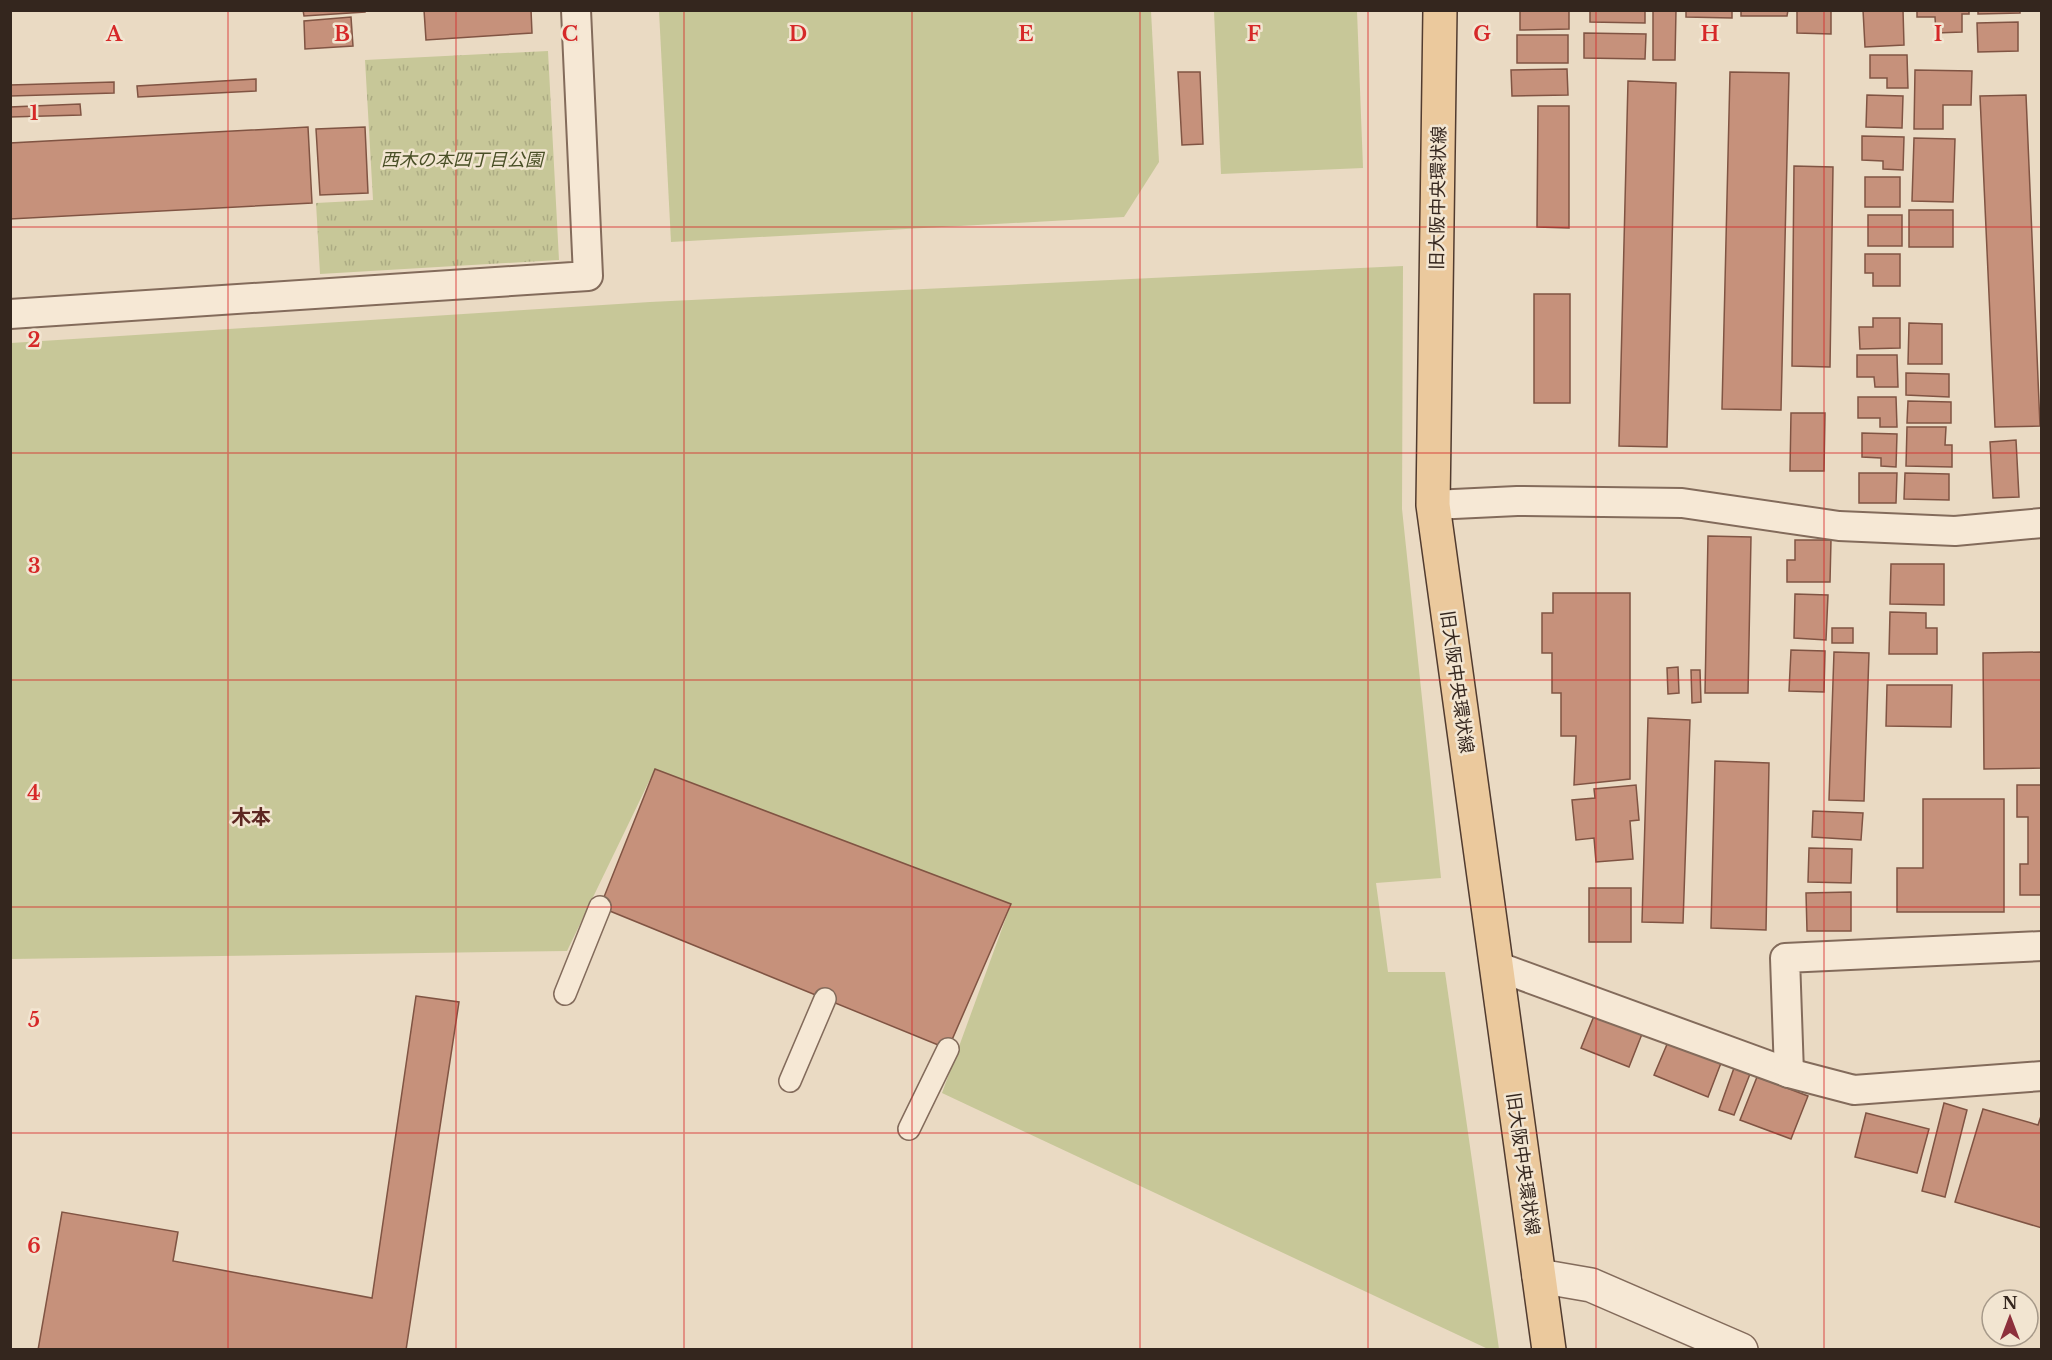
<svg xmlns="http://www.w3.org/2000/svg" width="2052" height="1360" font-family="'Libre Baskerville','Noto Sans JP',serif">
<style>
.green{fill:#c7c798}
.park{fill:url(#park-tufts)}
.building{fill:#c6917b;stroke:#805443;stroke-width:1.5}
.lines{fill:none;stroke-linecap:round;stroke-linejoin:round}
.pedestrian-casing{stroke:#836b5b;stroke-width:24}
.minor-casing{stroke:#836b5b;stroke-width:32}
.tertiary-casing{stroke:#836b5b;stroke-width:36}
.primary-casing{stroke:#513b2f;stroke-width:36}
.pedestrian{stroke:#f6e8d5;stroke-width:21}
.minor{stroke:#f6e8d5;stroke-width:28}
.tertiary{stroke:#f6e8d5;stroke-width:33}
.primary{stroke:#ebc99d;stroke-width:33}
.grid{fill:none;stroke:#d62828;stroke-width:1.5;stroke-opacity:0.55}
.labels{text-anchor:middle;stroke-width:5;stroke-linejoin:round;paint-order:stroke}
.park-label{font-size:18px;font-style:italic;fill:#494f26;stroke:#f2e5d1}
.street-label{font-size:18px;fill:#34261e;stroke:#f2e5d1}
.neighbourhood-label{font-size:20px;font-weight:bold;fill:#5d2621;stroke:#f2e5d1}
.grid-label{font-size:20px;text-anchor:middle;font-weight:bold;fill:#d62828;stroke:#f2e5d1;stroke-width:5;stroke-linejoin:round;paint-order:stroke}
</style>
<defs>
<pattern id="park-tufts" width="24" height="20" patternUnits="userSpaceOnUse" patternTransform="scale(1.5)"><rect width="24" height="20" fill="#c7c798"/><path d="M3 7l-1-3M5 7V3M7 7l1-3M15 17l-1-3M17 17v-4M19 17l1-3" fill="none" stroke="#acab83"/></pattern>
</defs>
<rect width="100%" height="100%" fill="#eadac3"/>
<g class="green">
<path d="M 659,11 L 1151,11 L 1159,162 L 1124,217 L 671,242 Z"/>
<path d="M 1214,11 L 1357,11 L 1363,168 L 1221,174 Z"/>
<path d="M 1403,266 L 1402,509 L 1441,878 L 1376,883 L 1388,972 L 1445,972 L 1499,1349 L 1488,1349 L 942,1093 L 1011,904 L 655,769 L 567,951 L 11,959 L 11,343 L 650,302 Z"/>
</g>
<path class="park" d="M 548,51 L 559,260 L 320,274 L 316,203 L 373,200 L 365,60 Z"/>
<g class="building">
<path d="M 303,10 L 365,10 L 365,12 L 304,16 Z"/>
<path d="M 424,10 L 531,10 L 532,33 L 426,40 Z"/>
<path d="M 1520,10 L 1569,10 L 1569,29 L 1520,30 Z"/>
<path d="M 1590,10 L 1645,10 L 1645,23 L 1590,22 Z"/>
<path d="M 1653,10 L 1676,10 L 1675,60 L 1653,60 Z"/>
<path d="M 1686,10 L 1732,10 L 1732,18 L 1686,17 Z"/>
<path d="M 1741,10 L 1788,10 L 1787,16 L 1741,16 Z"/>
<path d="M 1797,10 L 1831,10 L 1831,34 L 1797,33 Z"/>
<path d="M 1863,10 L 1903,10 L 1904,45 L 1865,47 Z"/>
<path d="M 1917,10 L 1969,10 L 1969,14 L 1962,14 L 1962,32 L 1936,33 L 1935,17 L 1917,17 Z"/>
<path d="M 1978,10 L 2020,10 L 2020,13 L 1978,14 Z"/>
<path d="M 351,17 L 353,46 L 305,49 L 304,21 Z"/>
<path d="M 2018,22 L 2018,51 L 1978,52 L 1977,23 Z"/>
<path d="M 1584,33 L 1646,34 L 1645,59 L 1584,58 Z"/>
<rect x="1517" y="35" width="51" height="28"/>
<path d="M 1870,55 L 1907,55 L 1908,88 L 1887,88 L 1887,78 L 1870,78 Z"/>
<path d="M 1567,69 L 1568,95 L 1512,96 L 1511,70 Z"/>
<path d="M 1915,70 L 1972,71 L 1971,105 L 1943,105 L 1943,129 L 1914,129 Z"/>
<path d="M 1178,72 L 1200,72 L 1203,144 L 1182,145 Z"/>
<path d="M 1730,72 L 1789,73 L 1781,410 L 1722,409 Z"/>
<path d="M 256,79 L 256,91 L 138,97 L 137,86 Z"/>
<path d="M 1628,81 L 1676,83 L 1667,447 L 1619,446 Z"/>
<path d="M 114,82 L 114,93 L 10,96 L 10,85 Z"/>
<path d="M 1867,95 L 1903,96 L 1902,128 L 1866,127 Z"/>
<path d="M 2026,95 L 2040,426 L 1995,427 L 1980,96 Z"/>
<path d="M 80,104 L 81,115 L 10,117 L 10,107 Z"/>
<path d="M 1538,106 L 1569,106 L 1569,228 L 1537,227 Z"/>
<path d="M 308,127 L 312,203 L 10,219 L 10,143 Z"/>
<path d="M 365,127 L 368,193 L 320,195 L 316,129 Z"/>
<path d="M 1862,136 L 1904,137 L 1903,170 L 1883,169 L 1883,161 L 1862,160 Z"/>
<path d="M 1914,138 L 1955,139 L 1953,202 L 1912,201 Z"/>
<path d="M 1794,166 L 1833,167 L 1830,367 L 1792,366 Z"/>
<rect x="1865" y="177" width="35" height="30"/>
<rect x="1909" y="210" width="44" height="37"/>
<rect x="1868" y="215" width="34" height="31"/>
<path d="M 1865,254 L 1900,254 L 1900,286 L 1873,286 L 1873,273 L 1865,273 Z"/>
<rect x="1534" y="294" width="36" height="109"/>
<path d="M 1873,318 L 1900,318 L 1900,348 L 1860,349 L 1859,327 L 1873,327 Z"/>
<path d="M 1909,323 L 1942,324 L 1942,364 L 1908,364 Z"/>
<path d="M 1857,355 L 1897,355 L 1898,387 L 1875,387 L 1874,377 L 1857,377 Z"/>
<path d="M 1906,373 L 1949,374 L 1949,397 L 1906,395 Z"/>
<path d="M 1858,397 L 1896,397 L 1897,427 L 1880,427 L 1880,418 L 1858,418 Z"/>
<path d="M 1908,401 L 1951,402 L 1951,423 L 1907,423 Z"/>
<path d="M 1791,413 L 1825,413 L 1824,471 L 1790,471 Z"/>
<path d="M 1907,427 L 1946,427 L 1945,445 L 1952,445 L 1952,467 L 1906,466 Z"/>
<path d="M 1862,433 L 1897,434 L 1896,467 L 1881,466 L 1881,458 L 1862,457 Z"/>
<path d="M 2016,440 L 2019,497 L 1993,498 L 1990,442 Z"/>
<path d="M 1859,473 L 1897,473 L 1896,503 L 1859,503 Z"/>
<path d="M 1905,473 L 1949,474 L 1949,500 L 1904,499 Z"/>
<path d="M 1708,536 L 1751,537 L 1748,693 L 1705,693 Z"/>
<path d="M 1795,540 L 1831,540 L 1830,582 L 1787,582 L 1787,560 L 1795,560 Z"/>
<path d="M 1891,564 L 1944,564 L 1944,605 L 1890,604 Z"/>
<path d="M 1553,593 L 1630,593 L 1630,779 L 1574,785 L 1576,736 L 1561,736 L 1561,693 L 1552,693 L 1552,653 L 1542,653 L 1542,613 L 1553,613 Z"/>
<path d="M 1795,594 L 1828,595 L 1826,640 L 1794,638 Z"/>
<path d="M 1890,612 L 1926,613 L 1926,628 L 1937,628 L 1937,654 L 1889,654 Z"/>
<rect x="1832" y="628" width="21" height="15"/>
<path d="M 1791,650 L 1825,651 L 1824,692 L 1789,691 Z"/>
<path d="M 1834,652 L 1869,653 L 1864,801 L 1829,800 Z"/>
<path d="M 2041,652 L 2042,768 L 1984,769 L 1983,653 Z"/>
<path d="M 1678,667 L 1679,693 L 1668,694 L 1667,668 Z"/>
<path d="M 1691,670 L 1700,670 L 1701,702 L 1692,703 Z"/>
<path d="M 1887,685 L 1952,685 L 1951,727 L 1886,726 Z"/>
<path d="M 1648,718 L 1690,720 L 1683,923 L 1642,922 Z"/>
<path d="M 1715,761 L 1769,763 L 1766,930 L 1711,928 Z"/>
<path d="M 655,769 L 1011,904 L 948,1049 L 600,907 Z"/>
<path d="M 1636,785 L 1639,820 L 1630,821 L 1633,859 L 1596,862 L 1594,838 L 1576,840 L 1572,800 L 1595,798 L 1594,789 Z"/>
<path d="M 2017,785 L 2042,785 L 2042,895 L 2020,895 L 2020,864 L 2028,864 L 2028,817 L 2017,817 Z"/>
<path d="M 1923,799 L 2004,799 L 2004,912 L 1897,912 L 1897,868 L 1923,868 Z"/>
<path d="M 1813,811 L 1863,813 L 1861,840 L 1812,837 Z"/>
<path d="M 1809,848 L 1852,849 L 1851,883 L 1808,882 Z"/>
<rect x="1589" y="888" width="42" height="54"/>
<path d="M 1851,892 L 1851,931 L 1807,931 L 1806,893 Z"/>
<path d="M 416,996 L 459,1002 L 406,1350 L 38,1350 L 62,1212 L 178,1232 L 173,1261 L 372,1298 Z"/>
<path d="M 1594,1016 L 1642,1034 L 1629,1067 L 1581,1048 Z"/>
<path d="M 1668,1042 L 1721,1063 L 1708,1097 L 1654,1075 Z"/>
<path d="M 1734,1068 L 1750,1074 L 1734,1115 L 1719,1110 Z"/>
<path d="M 1757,1077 L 1808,1096 L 1791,1139 L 1740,1120 Z"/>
<path d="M 1944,1103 L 1967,1110 L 1945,1197 L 1922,1191 Z"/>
<path d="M 1983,1109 L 2038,1125 L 2042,1113 L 2042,1228 L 1955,1202 Z"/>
<path d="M 1866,1113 L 1929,1129 L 1917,1173 L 1855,1157 Z"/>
</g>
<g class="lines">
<defs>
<g id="pedestrian">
<path d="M 565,994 L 600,907"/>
<path d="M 790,1081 L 825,999"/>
<path d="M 909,1129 L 948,1049"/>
</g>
<g id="minor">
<path d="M 10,314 L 588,276 L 576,10"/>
<path d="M 1433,505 L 1517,501 L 1682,503 L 1839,526 L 1955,531 L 2042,523"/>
<path d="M 1496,966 L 1789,1073 L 1854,1090 L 2042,1076"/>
<path d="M 1789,1073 L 1785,958 L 2042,946"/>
</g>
<path id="tertiary" d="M 1539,1276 L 1591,1285 L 1741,1350"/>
<path id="primary" d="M 1440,10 L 1433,505 L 1549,1350"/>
</defs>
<use href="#pedestrian" class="pedestrian-casing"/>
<use href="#minor" class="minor-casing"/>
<use href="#tertiary" class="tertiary-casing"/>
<use href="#primary" class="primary-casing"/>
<use href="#pedestrian" class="pedestrian"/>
<use href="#minor" class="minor"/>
<use href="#tertiary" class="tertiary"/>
<use href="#primary" class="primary"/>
</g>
<path class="grid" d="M 228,10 L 228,1350M 456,10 L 456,1350M 684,10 L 684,1350M 912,10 L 912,1350M 1140,10 L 1140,1350M 1368,10 L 1368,1350M 1596,10 L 1596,1350M 1824,10 L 1824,1350M 10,227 L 2042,227M 10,453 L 2042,453M 10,680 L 2042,680M 10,907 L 2042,907M 10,1133 L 2042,1133"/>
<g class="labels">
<g class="park-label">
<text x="462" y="166">西木の本四丁目公園</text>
</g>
<g class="street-label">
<text transform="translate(1438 198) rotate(-89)" y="6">旧大阪中央環状線</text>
<text transform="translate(1457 682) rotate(82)" y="6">旧大阪中央環状線</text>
<text transform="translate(1523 1164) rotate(82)" y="6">旧大阪中央環状線</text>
</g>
<g class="neighbourhood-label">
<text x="251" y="824">木本</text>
</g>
</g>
<g class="grid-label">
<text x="114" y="41">A</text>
<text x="342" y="41">B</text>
<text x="570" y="41">C</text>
<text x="798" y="41">D</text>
<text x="1026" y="41">E</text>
<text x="1254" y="41">F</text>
<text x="1482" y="41">G</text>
<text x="1710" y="41">H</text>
<text x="1938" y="41">I</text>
<text x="34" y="120">1</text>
<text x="34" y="347">2</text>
<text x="34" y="573">3</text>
<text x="34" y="800">4</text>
<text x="34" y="1027">5</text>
<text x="34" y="1253">6</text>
</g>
<rect width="2052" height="1360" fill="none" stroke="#34261e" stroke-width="24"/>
<g transform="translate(2010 1318)"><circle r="28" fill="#f2e5d1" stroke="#a69989" stroke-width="1.5"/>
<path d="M0-4.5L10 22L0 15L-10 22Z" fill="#8d303c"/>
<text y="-9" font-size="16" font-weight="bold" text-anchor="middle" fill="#34261e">N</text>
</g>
</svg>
